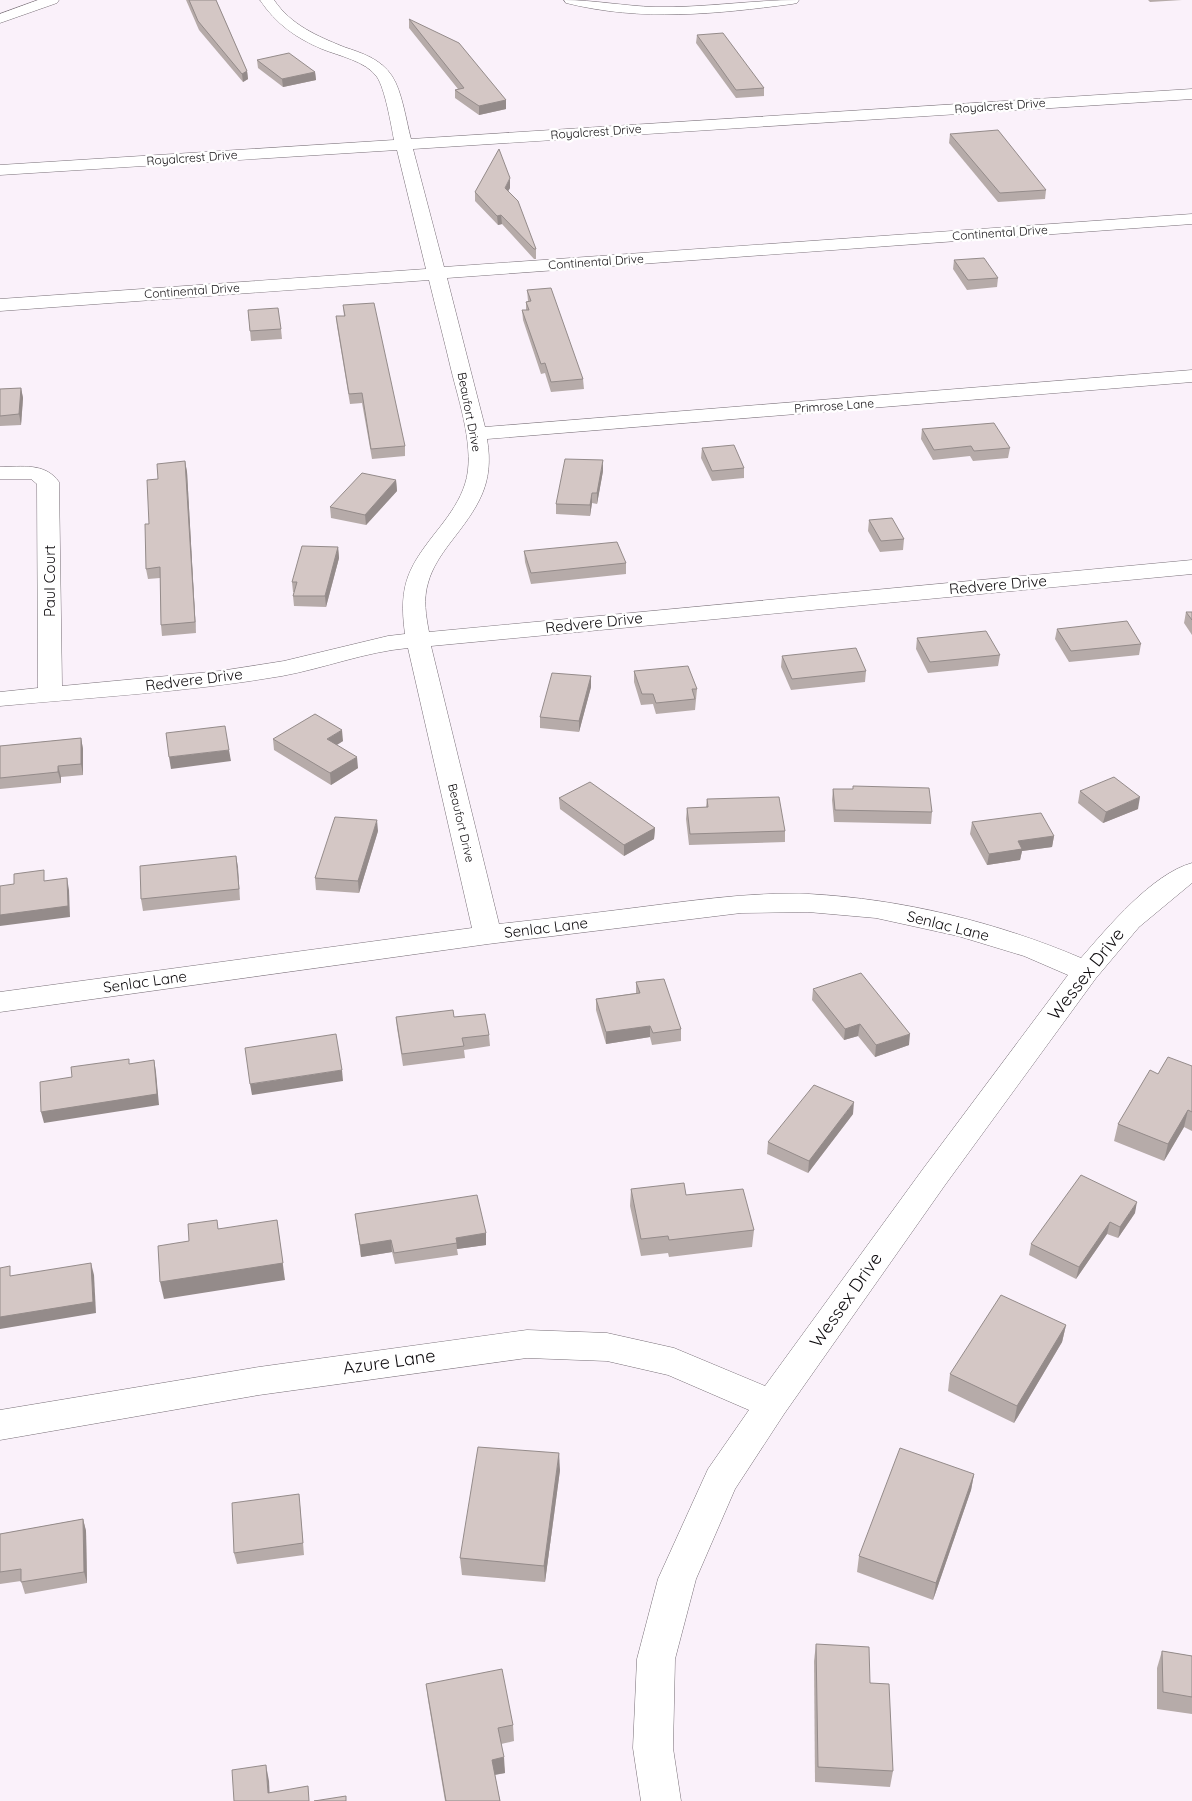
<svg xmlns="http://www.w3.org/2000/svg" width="1192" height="1801" font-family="Quicksand,sans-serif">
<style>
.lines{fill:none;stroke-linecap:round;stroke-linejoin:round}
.minor-casing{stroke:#786f77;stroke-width:1}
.minor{fill:#fff;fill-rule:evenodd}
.wall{fill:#b6aba9}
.shaded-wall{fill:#948b8a}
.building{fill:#d4c7c5;stroke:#948b8a}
.labels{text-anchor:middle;stroke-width:5;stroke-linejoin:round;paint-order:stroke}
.far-street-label{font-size:12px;fill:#0e0b0e;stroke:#fff}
.street-label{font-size:15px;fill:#0e0b0e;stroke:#fff}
.near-street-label{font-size:18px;fill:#0e0b0e;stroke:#fff}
</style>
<rect width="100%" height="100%" fill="#faf1fa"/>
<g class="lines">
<defs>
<g id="minor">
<path d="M 38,0 L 59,0 L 57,3 L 0,23 L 0,14 Z"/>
<path d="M 260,0 L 274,0 C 291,25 317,36 344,47 C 362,53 381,59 392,76 C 402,91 406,120 411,139 L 1192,89 L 1192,99 L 413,149 L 444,267 L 1192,214 L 1192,224 L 447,278 L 485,427 L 1192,370 L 1192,382 L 487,439 C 495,485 477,508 450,543 C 441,555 432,568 428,583 C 423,599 426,616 429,632 L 1192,560 L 1192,574 L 431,646 L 499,924 C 555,918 610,911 665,904 C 713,898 761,892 809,894 C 902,899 996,922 1081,958 C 1108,927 1152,874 1192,863 L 1192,883 L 1139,927 L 1096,978 L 945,1185 L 784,1414 L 735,1489 L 696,1579 L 675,1659 L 673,1748 L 681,1801 L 641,1801 L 633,1748 L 637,1659 L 658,1579 L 708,1469 L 749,1410 L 668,1375 L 607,1361 L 527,1358 L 259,1395 L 0,1440 L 0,1410 L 259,1367 L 527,1330 L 607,1333 L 674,1348 L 765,1386 L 923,1169 L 1068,975 L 1024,956 L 958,936 L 876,918 L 808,912 L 741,913 L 488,944 L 0,1012 L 0,992 L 472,928 L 408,648 C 365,652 325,668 282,676 C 189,692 94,697 0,706 L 0,692 L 38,688 L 37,484 L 31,479 L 0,479 L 0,467 C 21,467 45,462 59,482 L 62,686 L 220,671 L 284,661 L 388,636 L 405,634 C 398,583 409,566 440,527 C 450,514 460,500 465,484 C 476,451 459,402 451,369 C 444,339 436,309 429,280 L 0,311 L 0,299 L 426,269 L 397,150 L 0,175 L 0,165 L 394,140 C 391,124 385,89 377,77 C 366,61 339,56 322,49 C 296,38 276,24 260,0 Z"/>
<path d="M 564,0 C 594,0 624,6 655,7 C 703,8 751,0 799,0 L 797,3 L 792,4 C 716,14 642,22 566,3 Z"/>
</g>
</defs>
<use href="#minor" class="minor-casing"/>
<use href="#minor" class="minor"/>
</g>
<g class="wall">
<path d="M 186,0 L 216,0 L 247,71 L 248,79 L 243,82 L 199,30 Z"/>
<path d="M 1148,0 L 1182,0 L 1150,2 Z"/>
<path d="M 409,19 L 506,100 L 506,109 L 479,115 L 455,98 L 455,90 L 458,89 L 409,28 Z"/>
<path d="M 697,35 L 764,88 L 764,96 L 736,98 L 696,43 Z"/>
<path d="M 257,60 L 315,72 L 316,80 L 283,87 L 258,68 Z"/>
<path d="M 950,134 L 1046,190 L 1045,199 L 998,202 L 949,143 Z"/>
<path d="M 510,188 L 508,191 L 536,249 L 536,259 L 534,259 L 502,224 L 498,225 L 475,201 L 475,192 Z"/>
<path d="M 954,260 L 998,278 L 997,287 L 967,290 L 953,269 Z"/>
<path d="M 527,290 L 583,379 L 584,389 L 551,392 L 545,373 L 541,374 L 523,320 L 522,310 L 526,310 L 526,302 L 528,301 Z"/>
<path d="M 343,305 L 405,446 L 405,456 L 372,459 L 362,403 L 350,404 L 337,326 L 336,316 L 344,316 Z"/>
<path d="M 248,310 L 281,329 L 282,339 L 251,341 Z"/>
<path d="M 21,388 L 23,398 L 21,425 L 0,426 L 0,389 Z"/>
<path d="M 922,429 L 1010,448 L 1008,458 L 973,461 L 970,456 L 933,460 L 921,439 Z"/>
<path d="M 702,448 L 744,468 L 744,478 L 712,481 L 701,458 Z"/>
<path d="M 185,461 L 187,472 L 196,633 L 162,636 L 161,625 L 160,578 L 148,579 L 146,569 L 149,524 L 158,479 Z"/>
<path d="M 603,471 L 597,504 L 592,503 L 590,516 L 556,514 L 556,504 Z"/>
<path d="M 396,480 L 397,491 L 366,525 L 331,518 L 330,507 Z"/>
<path d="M 869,520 L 904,539 L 903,550 L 880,552 L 868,531 Z"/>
<path d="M 338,547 L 339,558 L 326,607 L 294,606 L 293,596 L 294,592 L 293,592 L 292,582 Z"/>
<path d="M 524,551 L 626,563 L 626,574 L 531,584 L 525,562 Z"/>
<path d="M 1186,612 L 1192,612 L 1192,635 L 1184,623 Z"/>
<path d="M 1057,629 L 1141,644 L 1139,655 L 1069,662 L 1055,639 Z"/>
<path d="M 917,638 L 1000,655 L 998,666 L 928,673 L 916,649 Z"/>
<path d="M 782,656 L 866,671 L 865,682 L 791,690 L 781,667 Z"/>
<path d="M 634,671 L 697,689 L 695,710 L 656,714 L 653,704 L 641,705 L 634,682 Z"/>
<path d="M 591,676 L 591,687 L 579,732 L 540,728 L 540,717 Z"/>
<path d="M 81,738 L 83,749 L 83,775 L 61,777 L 61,783 L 0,789 L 0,746 Z"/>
<path d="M 273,739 L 343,741 L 337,745 L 358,768 L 331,785 L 274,750 Z"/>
<path d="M 853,786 L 932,812 L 931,824 L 834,822 L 832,800 L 833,789 L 853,789 Z"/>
<path d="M 1080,791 L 1138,809 L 1103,823 L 1078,803 Z"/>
<path d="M 559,798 L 655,828 L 654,839 L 624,856 L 560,809 Z"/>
<path d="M 707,799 L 785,831 L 785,842 L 689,845 L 686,819 L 687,808 L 706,807 Z"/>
<path d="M 972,822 L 1054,836 L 1052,847 L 1022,851 L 1020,860 L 987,865 L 970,834 Z"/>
<path d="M 378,831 L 359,893 L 316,890 L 315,878 Z"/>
<path d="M 236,856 L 240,900 L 143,911 L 141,899 Z"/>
<path d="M 636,982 L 681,1029 L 681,1041 L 652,1045 L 650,1037 L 606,1044 L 596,1010 L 596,999 L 636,993 Z"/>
<path d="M 813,989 L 909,1045 L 875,1057 L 858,1036 L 844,1040 L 812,1000 Z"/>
<path d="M 396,1017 L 454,1017 L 489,1035 L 490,1046 L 464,1050 L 465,1058 L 403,1066 L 397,1028 Z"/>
<path d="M 1192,1066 L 1192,1131 L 1184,1127 L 1164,1161 L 1114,1141 L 1118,1124 Z"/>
<path d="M 853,1114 L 808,1173 L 767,1154 L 768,1142 Z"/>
<path d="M 631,1189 L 686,1195 L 754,1230 L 752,1247 L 669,1257 L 668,1253 L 641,1256 L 630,1206 Z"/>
<path d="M 1135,1213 L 1118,1238 L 1107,1234 L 1076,1279 L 1029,1255 L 1031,1244 Z"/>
<path d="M 355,1214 L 486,1233 L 486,1245 L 457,1249 L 458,1255 L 395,1264 L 392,1252 L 361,1257 Z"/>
<path d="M 1066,1325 L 1062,1342 L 1014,1423 L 948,1391 L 950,1374 Z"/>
<path d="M 560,1470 L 545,1582 L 462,1575 L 460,1558 Z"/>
<path d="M 974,1474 L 971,1490 L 933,1600 L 857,1572 L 859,1556 Z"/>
<path d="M 300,1505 L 304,1555 L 237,1564 L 234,1553 Z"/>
<path d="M 83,1519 L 86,1531 L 87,1583 L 25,1594 L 21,1581 L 0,1584 L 0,1534 Z"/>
<path d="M 816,1644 L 870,1683 L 893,1771 L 890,1787 L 815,1782 L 814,1661 Z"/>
<path d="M 1162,1651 L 1192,1656 L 1192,1714 L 1157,1709 L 1157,1668 Z"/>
<path d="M 426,1684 L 513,1725 L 514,1741 L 501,1744 L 505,1773 L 495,1775 L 500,1801 L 445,1801 L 428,1700 Z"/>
</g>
<g class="shaded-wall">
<path d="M 247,71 L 248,79 L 243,82 L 242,74 Z"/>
<path d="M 315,72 L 316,80 L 283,87 L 282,79 Z"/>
<path d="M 506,100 L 506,109 L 479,115 L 479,106 Z"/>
<path d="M 510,178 L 510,188 L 505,197 L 505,188 Z"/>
<path d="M 501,215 L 502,224 L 498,225 L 497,216 Z"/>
<path d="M 21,388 L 23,398 L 21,425 L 19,414 Z"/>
<path d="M 603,460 L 603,471 L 597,504 L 597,493 Z"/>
<path d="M 185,461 L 187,472 L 196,633 L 195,622 Z"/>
<path d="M 396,480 L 397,491 L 366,525 L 365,515 Z"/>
<path d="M 592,493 L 592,503 L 590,516 L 590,505 Z"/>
<path d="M 338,547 L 339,558 L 326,607 L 325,596 Z"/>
<path d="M 591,676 L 591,687 L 579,732 L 579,721 Z"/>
<path d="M 342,730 L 343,741 L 328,750 L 327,739 Z"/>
<path d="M 81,738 L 83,749 L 83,775 L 81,764 Z"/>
<path d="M 229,750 L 231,761 L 171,769 L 169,757 Z"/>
<path d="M 357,757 L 358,768 L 331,785 L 330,773 Z"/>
<path d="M 58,766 L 61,777 L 61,783 L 58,772 Z"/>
<path d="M 1140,797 L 1138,809 L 1103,823 L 1106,812 Z"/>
<path d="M 377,820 L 378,831 L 359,893 L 358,881 Z"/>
<path d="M 655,828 L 654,839 L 624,856 L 624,845 Z"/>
<path d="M 1054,836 L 1052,847 L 1022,851 L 1020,860 L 987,865 L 989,854 L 1018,841 Z"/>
<path d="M 236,856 L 238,867 L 240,900 Z"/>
<path d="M 67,878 L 69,890 L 70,917 L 0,926 L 0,915 Z"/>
<path d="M 860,1024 L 858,1036 L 844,1040 L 845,1029 Z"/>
<path d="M 650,1026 L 650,1037 L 606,1044 L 606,1032 Z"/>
<path d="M 910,1034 L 909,1045 L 875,1057 L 876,1045 Z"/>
<path d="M 154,1060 L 156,1072 L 159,1105 L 44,1123 L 41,1112 Z"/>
<path d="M 342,1070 L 343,1081 L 252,1095 L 250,1084 Z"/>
<path d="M 854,1102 L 853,1114 L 808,1173 L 809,1161 Z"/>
<path d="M 1188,1110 L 1184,1127 L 1164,1161 L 1168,1144 Z"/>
<path d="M 1137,1202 L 1135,1213 L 1118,1238 L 1120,1227 Z"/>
<path d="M 277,1220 L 285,1280 L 164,1299 L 160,1282 Z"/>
<path d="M 1110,1222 L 1107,1234 L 1076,1279 L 1079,1267 Z"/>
<path d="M 486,1233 L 486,1245 L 457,1249 L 456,1238 Z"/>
<path d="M 391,1240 L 392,1252 L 361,1257 L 360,1245 Z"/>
<path d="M 91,1263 L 94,1275 L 96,1313 L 0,1329 L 0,1317 Z"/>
<path d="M 1066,1325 L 1062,1342 L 1014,1423 L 1017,1406 Z"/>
<path d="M 559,1453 L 560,1470 L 545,1582 L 544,1566 Z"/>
<path d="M 974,1474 L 971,1490 L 933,1600 L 936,1583 Z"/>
<path d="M 83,1519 L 86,1531 L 87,1583 L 84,1572 Z"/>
<path d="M 504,1757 L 505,1773 L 493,1775 L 492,1760 Z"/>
<path d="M 266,1765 L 269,1781 L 270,1801 L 268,1793 Z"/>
</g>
<g class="building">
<path d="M 189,0 L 216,0 L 247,71 L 242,74 L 198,21 Z"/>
<path d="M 409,19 L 459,43 L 506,100 L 479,106 L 455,90 L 464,88 Z"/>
<path d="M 723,33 L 764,88 L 736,90 L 697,35 Z"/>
<path d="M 289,53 L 315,72 L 282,79 L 257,60 Z"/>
<path d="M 998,130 L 1046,190 L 1000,193 L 950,134 Z"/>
<path d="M 499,149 L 510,178 L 505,188 L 518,201 L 536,249 L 534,249 L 501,215 L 497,216 L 475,192 Z"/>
<path d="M 984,258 L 998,278 L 968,280 L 954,260 Z"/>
<path d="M 551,288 L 583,379 L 551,382 L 545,363 L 541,364 L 522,310 L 529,310 L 526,302 L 531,301 L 527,290 Z"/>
<path d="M 374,303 L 405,446 L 371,449 L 362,393 L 349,394 L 336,316 L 345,316 L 343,305 Z"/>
<path d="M 278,308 L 281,329 L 250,331 L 248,310 Z"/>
<path d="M 21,388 L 19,414 L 0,416 L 0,389 Z"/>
<path d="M 994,423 L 1010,448 L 974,451 L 971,446 L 934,450 L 922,429 Z"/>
<path d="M 734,445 L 744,468 L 712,471 L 702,448 Z"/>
<path d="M 565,459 L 603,460 L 597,493 L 592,493 L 590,505 L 556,504 Z"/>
<path d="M 185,461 L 195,622 L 161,625 L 160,567 L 146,569 L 145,524 L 149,524 L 147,480 L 158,479 L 157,464 Z"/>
<path d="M 362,473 L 396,480 L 365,515 L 330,507 Z"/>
<path d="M 892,518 L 904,539 L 881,541 L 869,520 Z"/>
<path d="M 617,542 L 626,563 L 531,573 L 524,551 Z"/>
<path d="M 302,546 L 338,547 L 325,596 L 293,596 L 297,582 L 292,582 Z"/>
<path d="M 1186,612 L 1192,612 L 1192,620 Z"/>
<path d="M 1127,621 L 1141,644 L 1071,651 L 1057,629 Z"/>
<path d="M 986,631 L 1000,655 L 930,662 L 917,638 Z"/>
<path d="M 856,648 L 866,671 L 792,679 L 782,656 Z"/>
<path d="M 688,666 L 697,689 L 692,689 L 695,699 L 656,703 L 653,694 L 642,694 L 634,671 Z"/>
<path d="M 552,673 L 591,676 L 579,721 L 540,717 Z"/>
<path d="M 315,714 L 342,730 L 327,739 L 357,757 L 330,773 L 273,739 Z"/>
<path d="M 225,726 L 229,750 L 169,757 L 166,733 Z"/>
<path d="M 81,738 L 81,764 L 58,766 L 58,772 L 0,778 L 0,746 Z"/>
<path d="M 1114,777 L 1140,797 L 1106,812 L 1080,791 Z"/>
<path d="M 590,782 L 655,828 L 624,845 L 559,798 Z"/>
<path d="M 853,786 L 929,788 L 932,812 L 835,810 L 833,789 L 853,789 Z"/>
<path d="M 779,797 L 785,831 L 690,834 L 687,808 L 708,807 L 707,799 Z"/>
<path d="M 1041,813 L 1054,836 L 1018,841 L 1022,849 L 989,854 L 972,822 Z"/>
<path d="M 335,817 L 377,820 L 358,881 L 315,878 Z"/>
<path d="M 236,856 L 239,889 L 141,899 L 140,866 Z"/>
<path d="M 44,870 L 44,881 L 67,878 L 68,906 L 0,915 L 0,886 L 14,884 L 14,874 Z"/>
<path d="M 861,973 L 910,1034 L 876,1045 L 860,1024 L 845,1029 L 813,989 Z"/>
<path d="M 664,979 L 681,1029 L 653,1033 L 650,1026 L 606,1032 L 596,999 L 640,993 L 636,982 Z"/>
<path d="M 453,1010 L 454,1017 L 485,1014 L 489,1035 L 462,1038 L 464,1046 L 402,1054 L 396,1017 Z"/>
<path d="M 336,1034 L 342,1070 L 250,1084 L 245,1048 Z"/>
<path d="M 1168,1057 L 1192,1066 L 1192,1112 L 1188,1110 L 1168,1144 L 1118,1124 L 1150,1070 L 1158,1074 Z"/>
<path d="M 129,1059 L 129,1064 L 154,1060 L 157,1094 L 41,1112 L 40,1082 L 72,1077 L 71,1067 Z"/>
<path d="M 814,1085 L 854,1102 L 809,1161 L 768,1142 Z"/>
<path d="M 1081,1175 L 1137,1202 L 1120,1227 L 1110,1222 L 1079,1267 L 1031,1244 Z"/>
<path d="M 684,1183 L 686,1195 L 743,1189 L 754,1230 L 669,1240 L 668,1236 L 641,1239 L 631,1189 Z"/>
<path d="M 477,1195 L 486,1233 L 456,1238 L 457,1243 L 394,1253 L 391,1240 L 360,1245 L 355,1214 Z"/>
<path d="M 217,1220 L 218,1229 L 277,1220 L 283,1263 L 160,1282 L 158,1246 L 189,1241 L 188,1224 Z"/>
<path d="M 91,1263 L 93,1302 L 0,1317 L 0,1268 L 10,1266 L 10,1276 Z"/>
<path d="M 1001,1295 L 1066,1325 L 1017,1406 L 950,1374 Z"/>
<path d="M 478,1447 L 559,1453 L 544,1566 L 460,1558 Z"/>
<path d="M 900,1448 L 974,1474 L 936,1583 L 859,1556 Z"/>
<path d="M 299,1494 L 303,1543 L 234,1553 L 232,1503 Z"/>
<path d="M 83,1519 L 84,1572 L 21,1582 L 21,1569 L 0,1572 L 0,1534 Z"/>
<path d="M 816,1644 L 869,1647 L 870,1683 L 889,1684 L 893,1771 L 818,1767 Z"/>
<path d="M 1162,1651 L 1192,1656 L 1192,1697 L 1163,1692 Z"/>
<path d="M 502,1669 L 513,1725 L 498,1728 L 504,1757 L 492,1760 L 500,1801 L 446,1801 L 426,1684 Z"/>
<path d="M 266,1765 L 268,1793 L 308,1786 L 309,1801 L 234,1801 L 232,1770 Z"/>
<path d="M 346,1796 L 346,1801 L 314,1801 Z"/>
</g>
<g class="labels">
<g class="far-street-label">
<text transform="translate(1000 106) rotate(-4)" y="4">Royalcrest Drive</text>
<text transform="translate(596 132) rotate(-4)" y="4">Royalcrest Drive</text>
<text transform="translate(192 158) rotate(-4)" y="4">Royalcrest Drive</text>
<text transform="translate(1000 233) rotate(-4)" y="4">Continental Drive</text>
<text transform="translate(596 262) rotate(-4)" y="4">Continental Drive</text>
<text transform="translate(192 291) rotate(-4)" y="4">Continental Drive</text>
<text transform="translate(834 406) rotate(-4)" y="4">Primrose Lane</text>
<text transform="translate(469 412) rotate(79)" y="4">Beaufort Drive</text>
<text transform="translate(461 823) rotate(77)" y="4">Beaufort Drive</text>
</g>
<g class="street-label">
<text transform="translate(50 581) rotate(-90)" y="5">Paul Court</text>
<text transform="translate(998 585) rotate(-5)" y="5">Redvere Drive</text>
<text transform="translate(594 623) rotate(-6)" y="5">Redvere Drive</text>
<text transform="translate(194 680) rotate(-7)" y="5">Redvere Drive</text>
<text transform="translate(948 926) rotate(14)" y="5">Senlac Lane</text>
<text transform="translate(546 928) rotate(-7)" y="5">Senlac Lane</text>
<text transform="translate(145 982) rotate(-8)" y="5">Senlac Lane</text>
</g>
<g class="near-street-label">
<text transform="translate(1086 974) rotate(-52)" y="6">Wessex Drive</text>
<text transform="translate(846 1300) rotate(-55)" y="6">Wessex Drive</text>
<text transform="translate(389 1362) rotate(-8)" y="6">Azure Lane</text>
</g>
</g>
</svg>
